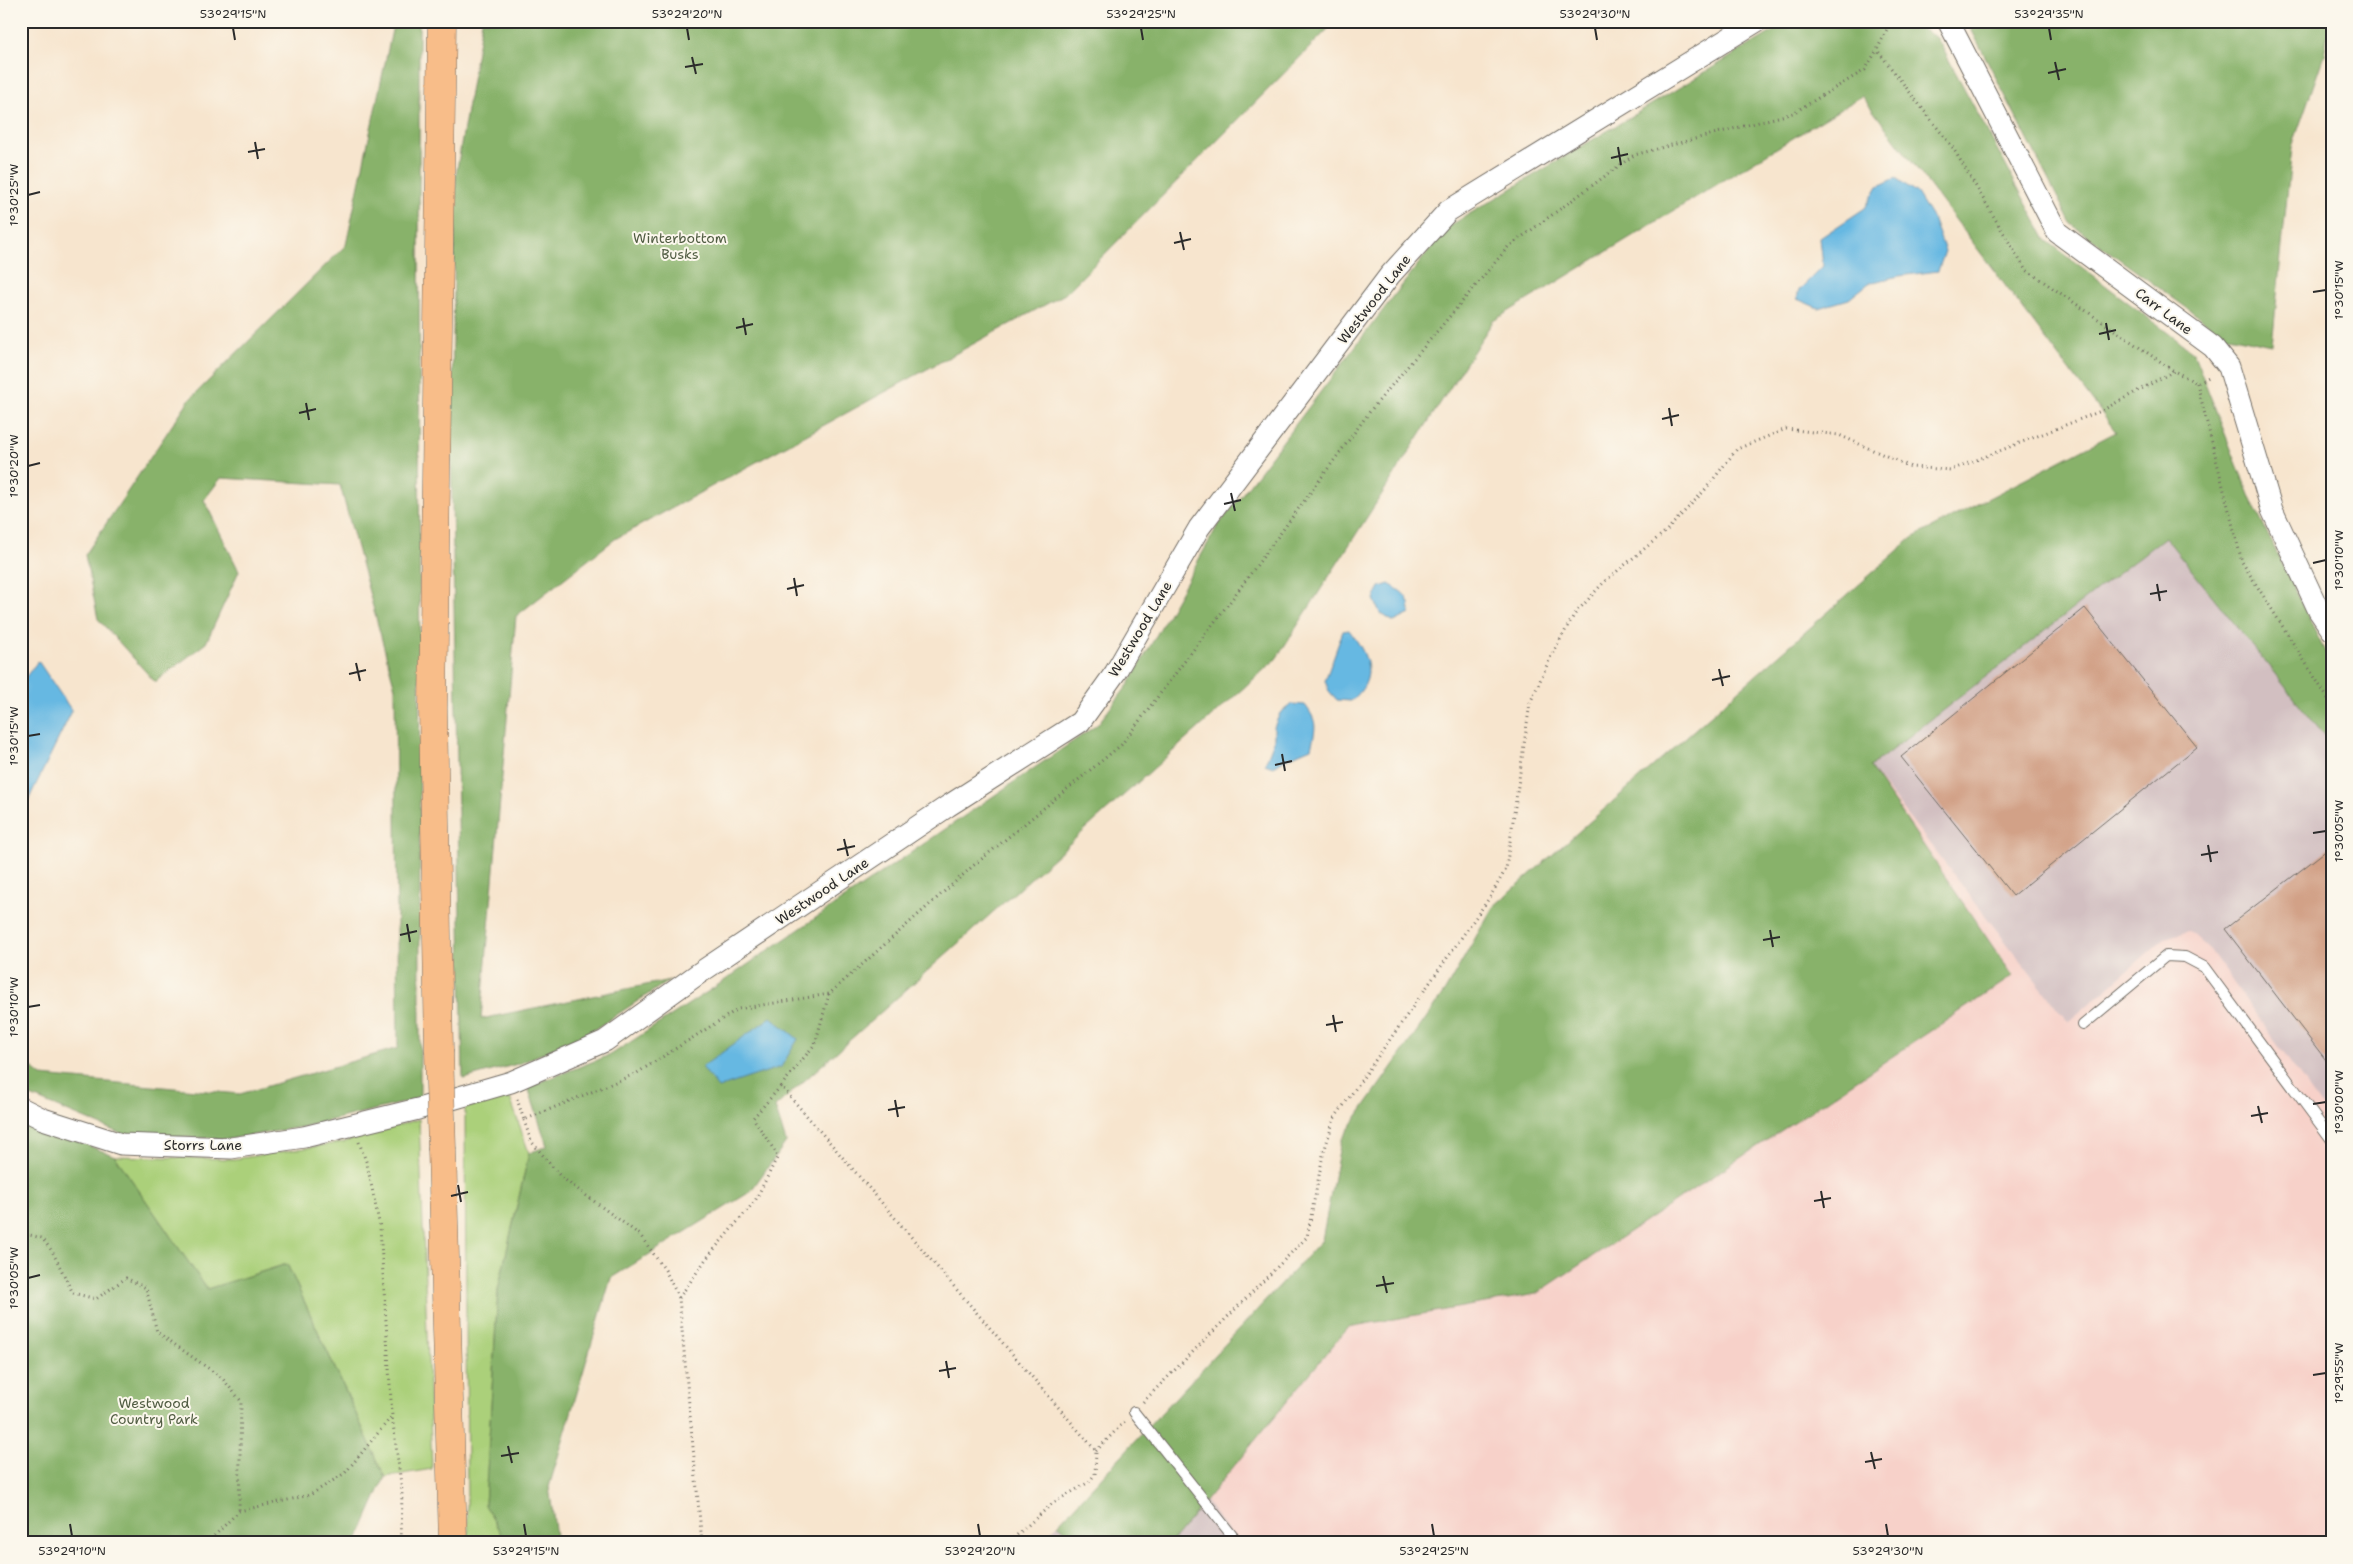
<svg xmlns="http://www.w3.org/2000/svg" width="2353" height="1564" font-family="'Shantell Sans',sans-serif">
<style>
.built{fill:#f7d1c9}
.industrial{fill:#d2bfc1}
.green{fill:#abd07a;stroke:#6b7e52}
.forest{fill:#88b26a;stroke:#5a6e4a}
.water{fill:#66b8e2;stroke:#487286}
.building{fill:#d2a187}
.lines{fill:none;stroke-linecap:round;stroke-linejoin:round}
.lane-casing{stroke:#726c64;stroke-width:12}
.street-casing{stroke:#726c64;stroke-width:23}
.highway-casing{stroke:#726c64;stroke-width:29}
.path{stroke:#726c64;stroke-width:3;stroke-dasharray:1 4;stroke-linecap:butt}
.lane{stroke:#fff;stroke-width:10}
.street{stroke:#fff;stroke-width:21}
.highway{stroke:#f8bd89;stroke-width:28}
.highway-bridge-casing{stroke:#726c64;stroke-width:29;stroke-linecap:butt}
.highway-bridge{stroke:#f8bd89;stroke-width:28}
.ticks{fill:none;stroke:#2b2b2b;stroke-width:2}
.labels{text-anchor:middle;stroke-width:4;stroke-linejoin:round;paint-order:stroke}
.park-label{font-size:14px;fill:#515d43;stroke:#fbf7ec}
.street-label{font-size:14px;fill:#2b2b2b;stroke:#fbf7ec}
.neatline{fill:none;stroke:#2b2b2b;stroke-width:2}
.ticks-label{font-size:12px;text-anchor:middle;fill:#2b2b2b}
</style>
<rect width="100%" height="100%" fill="#fbf7ec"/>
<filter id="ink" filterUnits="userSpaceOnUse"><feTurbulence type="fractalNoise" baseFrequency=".02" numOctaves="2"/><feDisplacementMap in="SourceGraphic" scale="10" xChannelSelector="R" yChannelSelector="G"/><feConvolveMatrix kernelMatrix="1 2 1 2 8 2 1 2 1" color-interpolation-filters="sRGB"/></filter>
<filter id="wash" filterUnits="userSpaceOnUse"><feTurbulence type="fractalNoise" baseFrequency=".0096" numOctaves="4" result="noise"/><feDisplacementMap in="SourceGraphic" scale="20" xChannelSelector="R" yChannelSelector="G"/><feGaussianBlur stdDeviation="1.12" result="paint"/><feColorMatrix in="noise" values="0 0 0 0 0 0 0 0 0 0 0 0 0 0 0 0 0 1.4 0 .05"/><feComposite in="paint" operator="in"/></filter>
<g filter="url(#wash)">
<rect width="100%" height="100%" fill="#f7e5ce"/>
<path class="built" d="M 2332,745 L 2332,1543 L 1237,1543 L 1205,1500 L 1348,1327 L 1536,1294 L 2013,976 L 1870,767 Z"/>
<g class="industrial">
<path d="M 2166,536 L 2332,745 L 2332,1121 L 2210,950 L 2189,931 L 2165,938 L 2068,1022 L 1870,767 Z"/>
<path d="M 1205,1500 L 1237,1543 L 1171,1543 Z"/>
<path d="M 1058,1524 L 1079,1543 L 1040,1543 Z"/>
</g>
<g class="green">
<path d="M 509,1095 L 529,1153 L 498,1290 L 485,1504 L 506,1543 L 469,1543 L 467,1507 L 465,1108 Z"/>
<path d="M 419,1119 L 432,1469 L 385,1477 L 287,1264 L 207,1289 L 115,1156 L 235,1159 L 344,1142 Z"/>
</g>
<g class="forest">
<path d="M 394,21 L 419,21 L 420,1099 L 302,1127 L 229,1139 L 124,1135 L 21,1092 L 21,1059 L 42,1076 L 240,1094 L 398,1048 L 395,688 L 340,485 L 221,478 L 204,500 L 239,571 L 206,643 L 155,682 L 98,619 L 85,555 L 189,400 L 346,245 Z"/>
<path d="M 482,21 L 1336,21 L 1065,294 L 615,539 L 516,616 L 481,1019 L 670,980 L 592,1031 L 521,1063 L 463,1079 L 451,447 L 456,175 Z"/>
<path d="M 1790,21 L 1908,21 L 1937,38 L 2046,240 L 2193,352 L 2251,500 L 2332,666 L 2332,745 L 2165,537 L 1870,767 L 2013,976 L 1536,1294 L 1348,1327 L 1171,1543 L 1079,1543 L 1058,1524 L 1322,1240 L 1341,1140 L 1445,991 L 1493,907 L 1912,538 L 2116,432 L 1862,96 L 1493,321 L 1276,659 L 775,1107 L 786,1142 L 750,1192 L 611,1278 L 549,1487 L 557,1543 L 506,1543 L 485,1505 L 498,1290 L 529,1153 L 547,1146 L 528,1087 L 612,1054 L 715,987 L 1097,725 L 1129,684 L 1217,527 L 1446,228 Z"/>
<path d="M 1967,21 L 2330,21 L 2324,55 L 2292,147 L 2272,345 L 2224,335 L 2071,224 Z"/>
<path d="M 21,1119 L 115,1156 L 207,1289 L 287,1264 L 385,1477 L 356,1543 L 21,1543 Z"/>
</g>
<g class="water">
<path d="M 1896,178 L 1917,193 L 1934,221 L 1945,251 L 1938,271 L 1899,276 L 1869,283 L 1849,299 L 1818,308 L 1797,299 L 1799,290 L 1823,266 L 1820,238 L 1865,208 L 1878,186 Z"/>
<path d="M 1389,584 C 1404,593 1410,596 1410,614 L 1394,622 L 1380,613 L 1374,599 L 1380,587 Z"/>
<path d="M 1349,630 C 1368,655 1379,678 1351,701 L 1337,700 L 1329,691 L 1325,681 L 1343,631 Z"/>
<path d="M 38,661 L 72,711 L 21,815 L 21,683 Z"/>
<path d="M 1292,704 L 1305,705 C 1318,722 1316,727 1311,748 L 1283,760 L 1273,767 L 1265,764 L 1274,741 L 1274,727 L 1280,713 Z"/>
<path d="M 771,1017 L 798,1039 L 781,1067 L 718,1088 L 702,1067 Z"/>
</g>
<g id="blocks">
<g class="building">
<path d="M 2085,608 L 2197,747 L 2013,896 L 1901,757 Z"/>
<path d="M 2332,846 L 2332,1068 L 2225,929 Z"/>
</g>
</g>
</g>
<g filter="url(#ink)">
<use href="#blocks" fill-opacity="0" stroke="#726c64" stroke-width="1"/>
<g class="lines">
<defs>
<g id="lane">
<path d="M 2083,1025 L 2166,956 L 2185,957 L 2204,967 L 2332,1140"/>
<path d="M 1134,1412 L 1238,1543"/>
</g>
<g id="street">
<path d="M 1948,21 L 2057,232 L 2213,347 L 2229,367 L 2272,510 L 2319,611 L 2332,630"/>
<path d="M 21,1108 L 43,1119 L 121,1144 L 231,1148 L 304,1137 L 418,1109 L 511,1082 L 605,1041 L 698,974 L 948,806 L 1080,722 L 1115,673 L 1199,528 L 1390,275 L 1448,211 L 1757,21"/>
</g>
<g id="highway">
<path d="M 439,1050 L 433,708 L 442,21"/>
<path d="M 442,1150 L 453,1543"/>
</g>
</defs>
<use href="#lane" class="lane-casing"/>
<use href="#street" class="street-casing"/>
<use href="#highway" class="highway-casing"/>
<g class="path">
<path d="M 1891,21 L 1877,50 L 1953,148 L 2025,269 L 2174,371 L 2197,383 L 2211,376"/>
<path d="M 2197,383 L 2242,562 L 2332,705"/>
<path d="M 829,994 L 815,1044 L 781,1086 L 1096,1451 L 1095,1474 L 1089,1482 L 1053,1503 L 1008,1543"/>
<path d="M 517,1099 L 524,1120 L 637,1073 L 738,1009 L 829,994 L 973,866 L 1121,745 L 1232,599 L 1371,410 L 1508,247 L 1634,155 L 1793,113 L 1865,70 L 1877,50"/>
<path d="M 524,1120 L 531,1141 L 561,1177 L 640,1235 L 665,1270 L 679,1298 L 702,1543"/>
<path d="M 359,1142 L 367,1164 L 380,1227 L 392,1416 L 402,1491 L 401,1543"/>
<path d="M 21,1233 L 42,1238 L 52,1251 L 73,1293 L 96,1299 L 126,1278 L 146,1288 L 157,1332 L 222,1378 L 241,1401 L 239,1511"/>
<path d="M 679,1298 L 706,1259 L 755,1201 L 778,1156 L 753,1118 L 781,1086"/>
<path d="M 1143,1402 L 1307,1237 L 1323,1155 L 1334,1119 L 1490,897 L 1506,869 L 1530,703 L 1551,656 L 1574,615 L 1604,582 L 1666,531 L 1704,491 L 1737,449 L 1786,429 L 1839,435 L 1911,467 L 1951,470 L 2101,411 L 2174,371"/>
<path d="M 1096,1451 L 1125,1421"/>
<path d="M 207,1543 L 239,1511 L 310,1495 L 345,1473 L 392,1416"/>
</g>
<use href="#lane" class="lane"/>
<use href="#street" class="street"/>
<use href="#highway" class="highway"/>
<defs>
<path id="highway-bridge" d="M 439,1050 L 442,1150"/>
</defs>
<use href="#highway-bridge" class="highway-bridge-casing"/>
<use href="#highway-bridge" class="highway-bridge"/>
</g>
</g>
<path class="ticks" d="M 233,28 L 235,40M 687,28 L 689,40M 1141,28 L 1143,40M 1595,28 L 1597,40M 2049,28 L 2051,40M 692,57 L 696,74M 2055,62 L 2059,80M 685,67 L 703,64M 2048,73 L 2066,69M 255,142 L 258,159M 1618,147 L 1621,165M 248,152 L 265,149M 1611,158 L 1628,154M 28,195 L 40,192M 1180,232 L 1184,250M 1174,243 L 1191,239M 2313,292 L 2326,290M 743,318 L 746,335M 2106,323 L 2109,340M 736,328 L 753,324M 2099,334 L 2116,330M 306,403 L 309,420M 1669,408 L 1672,426M 299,413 L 316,409M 1662,419 L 1679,415M 28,466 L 40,463M 1231,493 L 1235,511M 1224,504 L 1241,500M 2313,563 L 2326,560M 794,578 L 797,596M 2157,584 L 2160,601M 787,589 L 804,585M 2150,594 L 2167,591M 356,663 L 360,681M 1719,669 L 1723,686M 349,674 L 366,670M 1712,680 L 1730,676M 28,736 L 40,734M 1282,754 L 1285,771M 1275,765 L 1292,761M 2313,833 L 2326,831M 844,839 L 848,856M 2208,845 L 2211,862M 837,850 L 855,846M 2201,855 L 2218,852M 407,924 L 410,942M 1770,930 L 1773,947M 400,935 L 417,931M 1763,940 L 1780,937M 28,1007 L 40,1005M 1333,1015 L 1336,1032M 1326,1025 L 1343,1022M 895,1100 L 898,1117M 2313,1104 L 2326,1102M 2258,1106 L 2262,1123M 888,1110 L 905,1107M 2251,1116 L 2268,1113M 458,1185 L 461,1202M 1821,1191 L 1824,1208M 451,1196 L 468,1192M 1814,1201 L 1831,1198M 1383,1276 L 1387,1293M 28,1278 L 40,1275M 1376,1286 L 1394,1283M 946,1361 L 949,1378M 939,1371 L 956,1368M 2313,1375 L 2326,1373M 508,1446 L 512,1463M 1871,1452 L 1875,1469M 501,1456 L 519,1453M 1865,1462 L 1882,1459M 70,1524 L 72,1536M 524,1524 L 526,1536M 978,1524 L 980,1536M 1432,1524 L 1434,1536M 1886,1524 L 1888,1536"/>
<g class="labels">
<g class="park-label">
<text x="680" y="243">Winterbottom<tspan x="680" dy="16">Busks</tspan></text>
<text x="154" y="1408">Westwood<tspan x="154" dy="16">Country Park</tspan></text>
</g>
<g class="street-label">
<text transform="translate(1374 299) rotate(-52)" y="5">Westwood Lane</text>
<text transform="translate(2164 311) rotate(37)" y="5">Carr Lane</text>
<text transform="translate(1140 629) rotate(-59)" y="5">Westwood Lane</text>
<text transform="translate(822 891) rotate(-34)" y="5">Westwood Lane</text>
<text x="203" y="1150">Storrs Lane</text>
</g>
</g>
<rect width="2353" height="1564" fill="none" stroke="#fbf7ec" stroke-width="55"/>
<rect x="28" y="28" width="2298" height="1508" class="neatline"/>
<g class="ticks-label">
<text x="233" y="18">53°29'15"N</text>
<text x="687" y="18">53°29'20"N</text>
<text x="1141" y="18">53°29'25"N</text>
<text x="1595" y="18">53°29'30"N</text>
<text x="2049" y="18">53°29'35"N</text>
<text transform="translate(14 195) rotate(-90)" y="4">1°30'25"W</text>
<text transform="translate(2339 290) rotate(-90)" y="4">1°30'15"W</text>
<text transform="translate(14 466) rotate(-90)" y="4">1°30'20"W</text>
<text transform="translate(2339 560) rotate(-90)" y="4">1°30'10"W</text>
<text transform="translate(14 736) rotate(-90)" y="4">1°30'15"W</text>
<text transform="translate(2339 831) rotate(-90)" y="4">1°30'05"W</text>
<text transform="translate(14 1007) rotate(-90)" y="4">1°30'10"W</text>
<text transform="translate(2339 1102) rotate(-90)" y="4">1°30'00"W</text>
<text transform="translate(14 1278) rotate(-90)" y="4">1°30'05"W</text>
<text transform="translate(2339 1373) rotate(-90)" y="4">1°29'55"W</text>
<text x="72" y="1555">53°29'10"N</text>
<text x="526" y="1555">53°29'15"N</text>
<text x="980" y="1555">53°29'20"N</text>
<text x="1434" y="1555">53°29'25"N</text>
<text x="1888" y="1555">53°29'30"N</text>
</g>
</svg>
